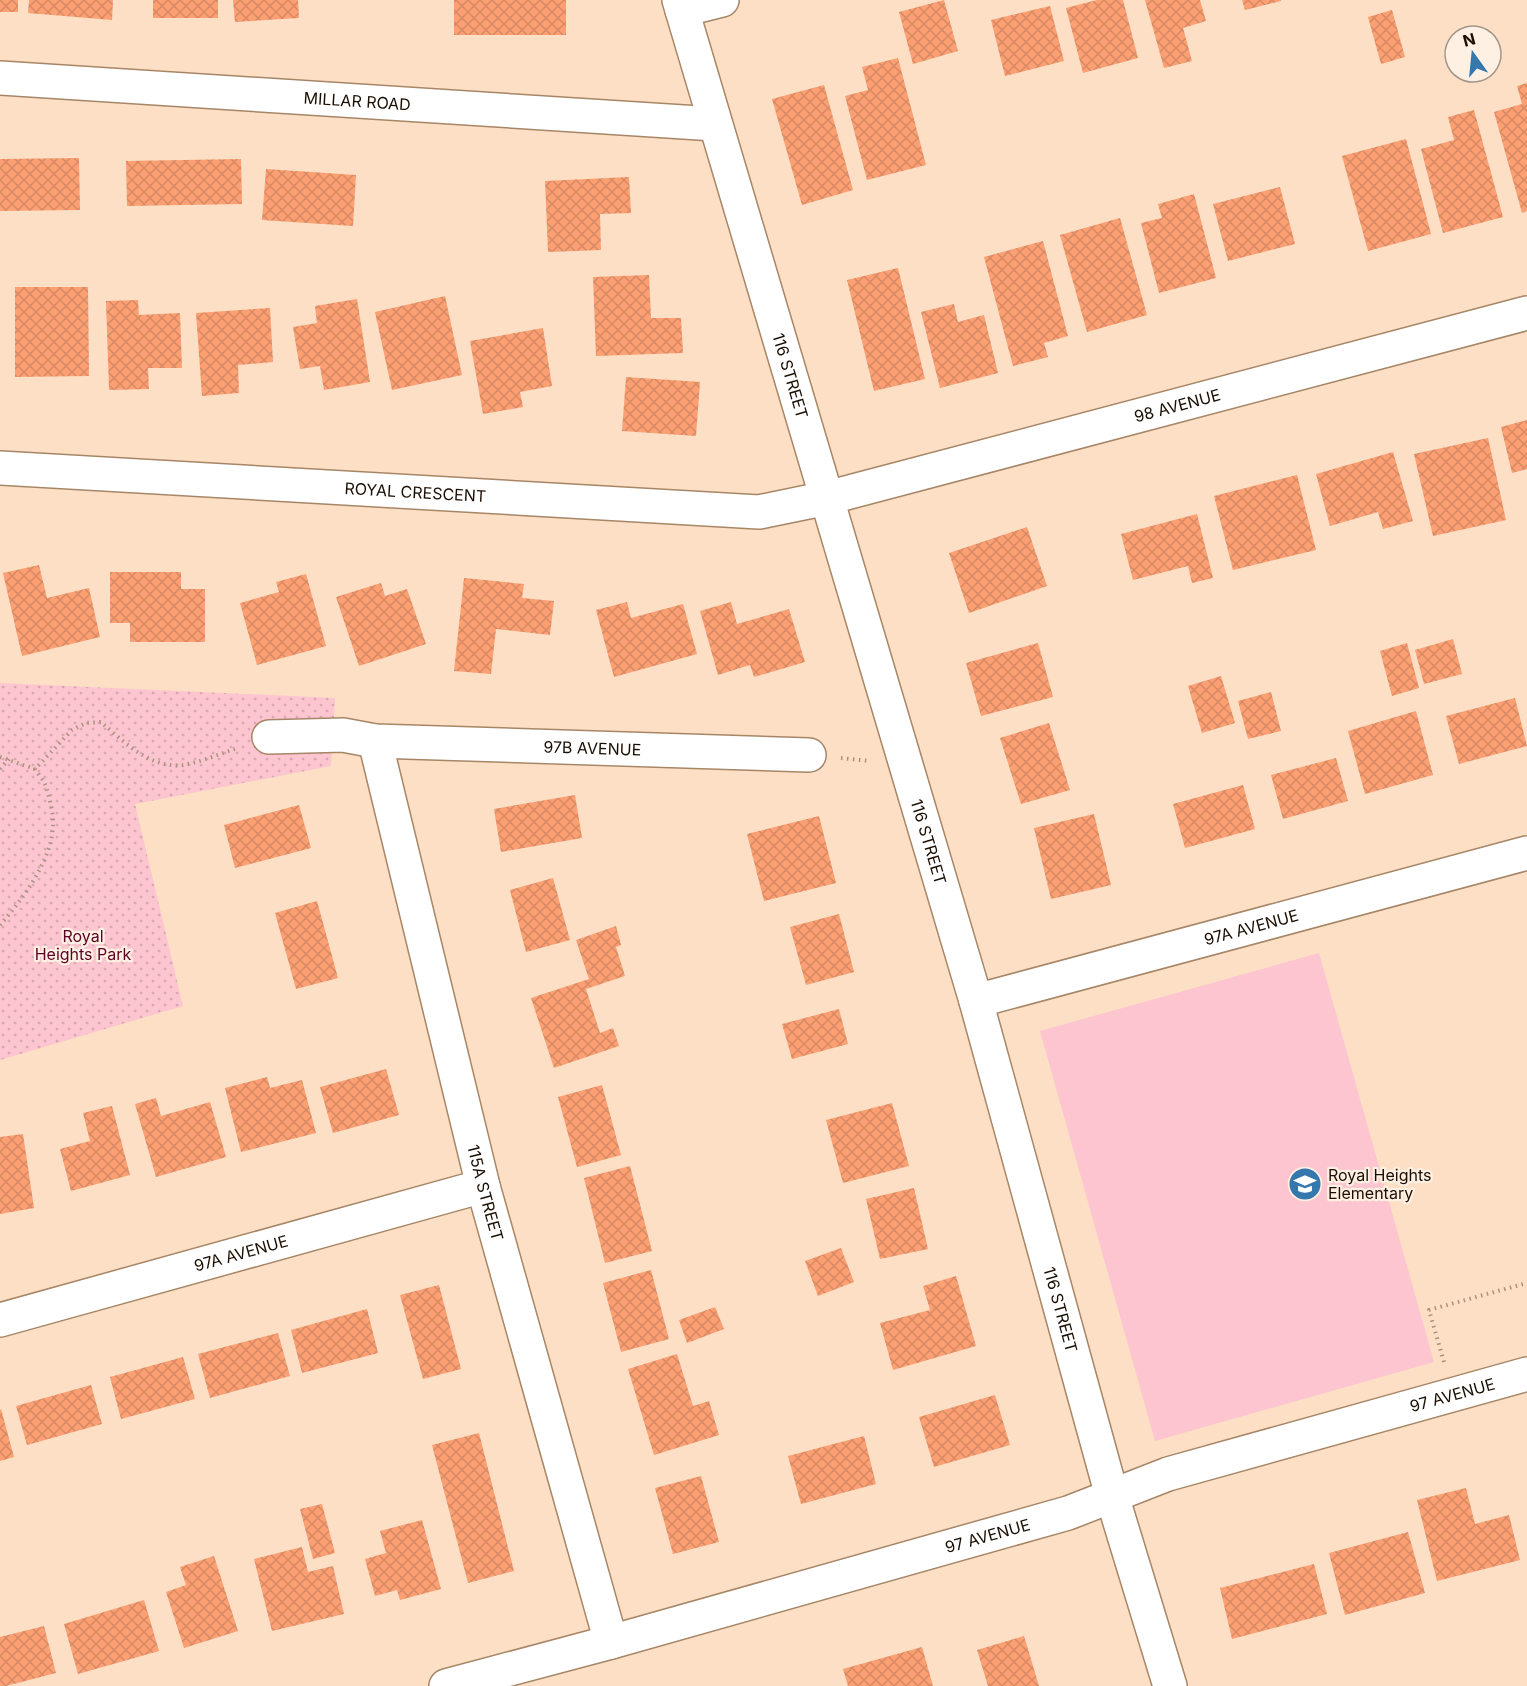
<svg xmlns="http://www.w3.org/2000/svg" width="1527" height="1686" font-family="Inter,sans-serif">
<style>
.park{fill:url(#park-dots)}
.pitch{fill:#fcc5d0}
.building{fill:url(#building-cross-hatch)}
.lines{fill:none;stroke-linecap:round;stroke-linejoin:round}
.minor-casing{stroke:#a78667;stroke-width:36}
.path{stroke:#aa937e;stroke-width:4;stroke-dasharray:1.5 4.5;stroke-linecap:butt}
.minor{stroke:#fff;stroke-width:33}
.labels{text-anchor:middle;stroke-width:4.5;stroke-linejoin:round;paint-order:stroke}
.street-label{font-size:16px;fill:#1b0f04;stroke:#fef0e2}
.park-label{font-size:16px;fill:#5e0026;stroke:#fef0e2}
.poi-label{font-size:16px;fill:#1b0f04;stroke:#fef0e2;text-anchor:start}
</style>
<defs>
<pattern id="park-dots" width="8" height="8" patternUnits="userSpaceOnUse" patternTransform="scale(1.5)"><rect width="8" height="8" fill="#fcc5d0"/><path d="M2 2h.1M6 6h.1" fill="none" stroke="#d7a8b1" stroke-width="1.8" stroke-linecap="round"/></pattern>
<pattern id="building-cross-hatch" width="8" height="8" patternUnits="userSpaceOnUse" patternTransform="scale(1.5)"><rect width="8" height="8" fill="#fca074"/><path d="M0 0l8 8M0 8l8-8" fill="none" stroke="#d78963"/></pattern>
</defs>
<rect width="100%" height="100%" fill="#fcdfc4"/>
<path class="park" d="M 0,683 L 335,698 L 331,766 L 135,804 L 183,1006 L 0,1060 Z"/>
<path class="pitch" d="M 1319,953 L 1434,1362 L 1155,1441 L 1040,1031 Z"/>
<g class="building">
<rect x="0" y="0" width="18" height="12"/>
<path d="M 29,0 L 113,0 L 112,20 L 28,13 Z"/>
<rect x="153" y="0" width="65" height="18"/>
<path d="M 233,0 L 298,0 L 299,18 L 235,22 Z"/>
<rect x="454" y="0" width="112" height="35"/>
<path d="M 944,0 L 958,51 L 913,64 L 899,12 Z"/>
<path d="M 1097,0 L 1123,0 L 1138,58 L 1083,73 L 1066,8 Z"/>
<path d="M 1145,0 L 1200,0 L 1206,21 L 1183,28 L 1192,61 L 1164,68 Z"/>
<path d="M 1242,0 L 1281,0 L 1281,1 L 1245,10 Z"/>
<path d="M 1050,6 L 1064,61 L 1005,76 L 991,20 Z"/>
<path d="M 1392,10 L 1405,57 L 1381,64 L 1368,17 Z"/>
<path d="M 898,58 L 926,165 L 867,180 L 845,96 L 868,90 L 862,67 Z"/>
<path d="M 1527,83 L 1527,211 L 1522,213 L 1494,112 L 1522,104 L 1517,86 Z"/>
<path d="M 824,85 L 853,190 L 802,205 L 772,99 Z"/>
<path d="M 1474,110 L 1503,217 L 1443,233 L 1421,149 L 1454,140 L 1448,117 Z"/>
<path d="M 1406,139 L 1431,234 L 1368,251 L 1342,156 Z"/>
<path d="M 79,158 L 80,210 L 0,211 L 0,159 Z"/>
<path d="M 241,159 L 242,204 L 127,206 L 126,161 Z"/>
<path d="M 266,169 L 356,175 L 353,226 L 262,220 Z"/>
<path d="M 629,177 L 631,213 L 600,214 L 601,250 L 548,252 L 545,181 Z"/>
<path d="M 1280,187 L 1295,244 L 1228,261 L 1213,204 Z"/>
<path d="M 1194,194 L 1216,278 L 1159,293 L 1141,223 L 1162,218 L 1158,204 Z"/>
<path d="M 1120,218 L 1147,315 L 1087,332 L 1060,235 Z"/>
<path d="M 1043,241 L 1068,336 L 1044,343 L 1048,357 L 1013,366 L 984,257 Z"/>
<path d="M 898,268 L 925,379 L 874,391 L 847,280 Z"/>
<path d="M 649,275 L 651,318 L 681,318 L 683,353 L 596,356 L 593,277 Z"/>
<path d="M 15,287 L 88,287 L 89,376 L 15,377 Z"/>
<path d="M 445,296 L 462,375 L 392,390 L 375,312 Z"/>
<path d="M 357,299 L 370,382 L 324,390 L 320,366 L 300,369 L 293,327 L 317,323 L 315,306 Z"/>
<path d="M 138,300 L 139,315 L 180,313 L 182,368 L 148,368 L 149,389 L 109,390 L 106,301 Z"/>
<path d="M 954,304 L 958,322 L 984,315 L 998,373 L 940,388 L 921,312 Z"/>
<path d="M 270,308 L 273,362 L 238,365 L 239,393 L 202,396 L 196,313 Z"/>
<path d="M 543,328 L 552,386 L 520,392 L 523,407 L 483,414 L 470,341 Z"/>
<path d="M 626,377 L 700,382 L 696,436 L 622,431 Z"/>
<path d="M 1527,420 L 1527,469 L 1512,473 L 1501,427 Z"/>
<path d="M 1488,438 L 1506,520 L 1433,536 L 1414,454 Z"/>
<path d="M 1393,452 L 1413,521 L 1383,529 L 1378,512 L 1330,526 L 1316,474 Z"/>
<path d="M 1297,475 L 1316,550 L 1233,570 L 1214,496 Z"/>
<path d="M 1197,514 L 1213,578 L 1192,583 L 1188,566 L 1133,580 L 1121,534 Z"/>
<path d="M 1027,527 L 1047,586 L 969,613 L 949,553 Z"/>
<path d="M 39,565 L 47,598 L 89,588 L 100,637 L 22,656 L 3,573 Z"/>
<path d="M 110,572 L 181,572 L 181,589 L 205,589 L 205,642 L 130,642 L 130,623 L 110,623 Z"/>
<path d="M 306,574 L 326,646 L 257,665 L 240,603 L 279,592 L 276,582 Z"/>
<path d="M 464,578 L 524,584 L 522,598 L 554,601 L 550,635 L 496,629 L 491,674 L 454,671 Z"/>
<path d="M 381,583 L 385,596 L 407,589 L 426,644 L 359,666 L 336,597 Z"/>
<path d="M 627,602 L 631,618 L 683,604 L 697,654 L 614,677 L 596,610 Z"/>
<path d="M 731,602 L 737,624 L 789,609 L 805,662 L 754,677 L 750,665 L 718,675 L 700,611 Z"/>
<path d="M 1453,639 L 1462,674 L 1424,684 L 1415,650 Z"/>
<path d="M 1038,643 L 1053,697 L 981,716 L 966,663 Z"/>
<path d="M 1407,643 L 1419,688 L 1392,696 L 1380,651 Z"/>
<path d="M 1221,676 L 1235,723 L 1202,733 L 1188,686 Z"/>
<path d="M 1271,692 L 1281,731 L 1248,739 L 1238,701 Z"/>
<path d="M 1515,698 L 1527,746 L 1459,764 L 1446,716 Z"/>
<path d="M 1416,711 L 1433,775 L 1365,794 L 1348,731 Z"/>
<path d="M 1049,723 L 1070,790 L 1021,804 L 1000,738 Z"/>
<path d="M 1336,758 L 1348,801 L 1283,819 L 1271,775 Z"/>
<path d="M 1243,785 L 1255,829 L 1185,848 L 1173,804 Z"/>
<path d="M 575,795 L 582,838 L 501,852 L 494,809 Z"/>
<path d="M 299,805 L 311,848 L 235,868 L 224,825 Z"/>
<path d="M 1094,814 L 1111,885 L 1051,899 L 1034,828 Z"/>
<path d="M 819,816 L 836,883 L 764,901 L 747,834 Z"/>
<path d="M 553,878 L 570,940 L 526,952 L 510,890 Z"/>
<path d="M 317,901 L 338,978 L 296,989 L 275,913 Z"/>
<path d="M 839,914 L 854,972 L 806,985 L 790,927 Z"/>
<path d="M 616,926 L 621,945 L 616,947 L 625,976 L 586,989 L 600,1033 L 613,1028 L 619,1046 L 554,1068 L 531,998 L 589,979 L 576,940 Z"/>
<path d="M 839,1009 L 848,1044 L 792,1059 L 782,1024 Z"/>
<path d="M 386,1069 L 399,1115 L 333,1133 L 320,1087 Z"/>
<path d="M 267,1077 L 270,1088 L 302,1080 L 316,1133 L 241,1152 L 225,1088 Z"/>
<path d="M 602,1085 L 621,1155 L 577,1167 L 558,1097 Z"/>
<path d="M 156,1098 L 161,1116 L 210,1102 L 226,1157 L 156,1177 L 135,1104 Z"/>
<path d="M 892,1103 L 909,1166 L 843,1183 L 826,1120 Z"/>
<path d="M 112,1106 L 130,1175 L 71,1191 L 60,1149 L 90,1141 L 83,1113 Z"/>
<path d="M 23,1134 L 34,1208 L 0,1214 L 0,1137 Z"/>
<path d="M 630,1166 L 652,1251 L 605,1263 L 584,1178 Z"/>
<path d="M 914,1188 L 928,1249 L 880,1259 L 866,1199 Z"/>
<path d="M 841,1248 L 854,1282 L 818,1296 L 805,1261 Z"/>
<path d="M 651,1270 L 669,1339 L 621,1352 L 603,1283 Z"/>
<path d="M 956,1276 L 976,1346 L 893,1370 L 880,1323 L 930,1310 L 923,1286 Z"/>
<path d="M 439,1285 L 461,1369 L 423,1379 L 400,1295 Z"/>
<path d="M 715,1307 L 724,1329 L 687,1343 L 679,1320 Z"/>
<path d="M 367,1309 L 378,1353 L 302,1373 L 291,1330 Z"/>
<path d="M 278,1333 L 290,1376 L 210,1398 L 198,1354 Z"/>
<path d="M 677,1354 L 693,1406 L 709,1401 L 719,1435 L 654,1455 L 628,1369 Z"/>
<path d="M 183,1357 L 195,1399 L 121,1419 L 110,1377 Z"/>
<path d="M 91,1385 L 102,1424 L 27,1445 L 16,1406 Z"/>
<path d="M 995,1395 L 1010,1445 L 934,1467 L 919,1417 Z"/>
<path d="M 1,1409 L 14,1457 L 0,1461 L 0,1410 Z"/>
<path d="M 479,1433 L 514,1571 L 468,1583 L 432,1445 Z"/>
<path d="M 864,1436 L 876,1484 L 801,1504 L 788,1456 Z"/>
<path d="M 701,1476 L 719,1542 L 673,1554 L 655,1488 Z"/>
<path d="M 1466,1488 L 1475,1524 L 1509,1515 L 1520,1560 L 1437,1581 L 1417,1500 Z"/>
<path d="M 322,1504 L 335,1553 L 313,1559 L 300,1509 Z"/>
<path d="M 422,1520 L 441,1589 L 400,1600 L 397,1590 L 375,1596 L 365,1559 L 386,1553 L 380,1531 Z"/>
<path d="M 1408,1532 L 1425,1593 L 1345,1615 L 1329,1553 Z"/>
<path d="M 302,1547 L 308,1572 L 333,1566 L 344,1614 L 272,1631 L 254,1559 Z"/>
<path d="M 214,1556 L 238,1631 L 184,1648 L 166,1592 L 186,1585 L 180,1567 Z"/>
<path d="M 1314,1564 L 1327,1614 L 1232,1639 L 1220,1588 Z"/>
<path d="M 144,1600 L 159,1651 L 78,1674 L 64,1624 Z"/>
<path d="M 44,1626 L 56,1673 L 6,1686 L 0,1686 L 0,1637 Z"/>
<path d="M 1024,1636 L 1039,1686 L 988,1686 L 977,1650 Z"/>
<path d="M 922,1647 L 933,1686 L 848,1686 L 843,1669 Z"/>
</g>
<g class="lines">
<defs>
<g id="minor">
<path id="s1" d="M 679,0 L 976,1001 L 1112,1496 L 1170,1686"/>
<path d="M 682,10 L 722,0"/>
<path id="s2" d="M 0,78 L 715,124"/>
<path id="s3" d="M 0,468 L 759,512 L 827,498 L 1527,313"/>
<path id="s4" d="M 269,737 L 343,735 L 375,741 L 809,755"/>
<path id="s5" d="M 375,741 L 483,1186 L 611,1642"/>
<path id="s6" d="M 976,1001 L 1527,853"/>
<path id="s7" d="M 0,1320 L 483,1186"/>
<path id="s8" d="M 446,1686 L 611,1642 L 1068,1513 L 1168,1474 L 1527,1374"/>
</g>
</defs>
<use href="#minor" class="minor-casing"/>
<g class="path">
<path d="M 0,757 L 35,769"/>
<path d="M 841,758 L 869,761"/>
<path d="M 0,769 L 9,759"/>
<path d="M 0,925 C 22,900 52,860 53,826 C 54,816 49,794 45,784 C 43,779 38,774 35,769 L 72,730 L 86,723 L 101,722 C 123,741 150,769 183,765 C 201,762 220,754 237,748"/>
<path d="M 1444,1362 L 1429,1310 L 1527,1283"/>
</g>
<use href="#minor" class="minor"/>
</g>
<defs>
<symbol id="school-disc" viewBox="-11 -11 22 22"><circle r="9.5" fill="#3578ae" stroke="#fef0e2"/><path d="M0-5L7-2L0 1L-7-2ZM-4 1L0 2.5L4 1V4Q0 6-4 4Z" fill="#fff"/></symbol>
</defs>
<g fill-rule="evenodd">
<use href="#school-disc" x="1286" y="1165" width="38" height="38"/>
</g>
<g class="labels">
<g class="street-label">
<text dy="6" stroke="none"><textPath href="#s2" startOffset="358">MILLAR ROAD</textPath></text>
<text dy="6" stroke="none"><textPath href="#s1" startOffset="392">116 STREET</textPath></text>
<text dy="6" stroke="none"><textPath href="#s3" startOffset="1192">98 AVENUE</textPath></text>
<text dy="6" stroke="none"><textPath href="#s3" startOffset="416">ROYAL CRESCENT</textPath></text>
<text dy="6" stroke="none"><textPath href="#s4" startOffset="324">97B AVENUE</textPath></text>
<text dy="6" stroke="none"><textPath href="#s1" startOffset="878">116 STREET</textPath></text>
<text dy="6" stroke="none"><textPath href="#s6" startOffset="285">97A AVENUE</textPath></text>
<text dy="6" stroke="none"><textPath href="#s5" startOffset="465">115A STREET</textPath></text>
<text dy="6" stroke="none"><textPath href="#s7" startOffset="250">97A AVENUE</textPath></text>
<text dy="6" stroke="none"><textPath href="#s1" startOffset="1364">116 STREET</textPath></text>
<text dy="6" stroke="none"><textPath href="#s8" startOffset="1048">97 AVENUE</textPath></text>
<text dy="6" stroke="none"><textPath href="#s8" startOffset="562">97 AVENUE</textPath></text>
</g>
<g class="park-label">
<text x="83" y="942">Royal<tspan x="83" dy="18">Heights Park</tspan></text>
</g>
<g class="poi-label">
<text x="1328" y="1181">Royal Heights<tspan x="1328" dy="18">Elementary</tspan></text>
</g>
</g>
<g transform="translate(1473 54) rotate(345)"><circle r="28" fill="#fef0e2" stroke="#a39689" stroke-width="1.5"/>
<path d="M0-4.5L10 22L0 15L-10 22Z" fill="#3578ae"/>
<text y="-9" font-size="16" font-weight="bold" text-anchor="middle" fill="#1b0f04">N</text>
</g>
</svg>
